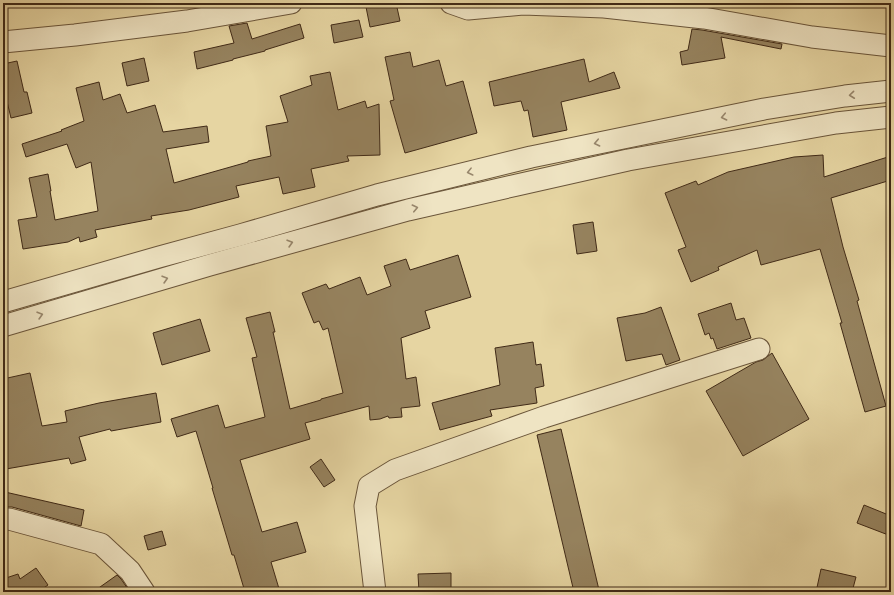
<svg xmlns="http://www.w3.org/2000/svg" width="894" height="595" font-family="'IM FELL Double Pica',serif">
<style>
.building{fill:#96835f;stroke:#402a17}
.lines{fill:none;stroke-linecap:round;stroke-linejoin:round}
.minor-casing{stroke:#6a553a;stroke-width:23}
.minor{stroke:#efe4c3;stroke-width:21}
.rail{stroke:#402a17;stroke-width:3;stroke-dasharray:7 7;stroke-linecap:butt}
.oneway{stroke:#98876d}
</style>
<rect width="100%" height="100%" fill="#e6d5a2"/>
<filter id="stains"><feTurbulence type="fractalNoise" baseFrequency=".005" numOctaves="4"/><feColorMatrix values="0 0 0 0 .2 0 0 0 0 .09 0 0 0 0 .02 0 0 0 .5 -.17"/></filter>
<radialGradient id="worn" r=".72"><stop offset=".6" stop-color="#630" stop-opacity="0"/><stop offset="1" stop-color="#630" stop-opacity=".3"/></radialGradient>
<g class="building">
<path d="M 387,3 L 396,3 L 400,21 L 370,27 L 366,7 Z"/>
<path d="M 359,20 L 363,37 L 334,43 L 331,25 Z"/>
<path d="M 247,23 L 252,39 L 300,24 L 304,38 L 265,50 L 265,51 L 233,59 L 233,60 L 197,69 L 194,52 L 234,43 L 229,26 Z"/>
<path d="M 692,29 L 702,30 L 782,44 L 781,49 L 721,37 L 725,58 L 682,65 L 680,52 L 688,50 Z"/>
<path d="M 410,52 L 413,67 L 439,60 L 446,86 L 463,81 L 477,133 L 405,153 L 390,101 L 394,100 L 385,57 Z"/>
<path d="M 144,58 L 149,81 L 127,86 L 122,63 Z"/>
<path d="M 584,59 L 589,82 L 614,72 L 620,88 L 561,102 L 567,130 L 533,137 L 528,110 L 524,111 L 521,101 L 494,106 L 489,82 Z"/>
<path d="M 17,61 L 24,92 L 27,92 L 32,113 L 11,118 L 3,85 L 3,64 Z"/>
<path d="M 330,72 L 338,110 L 365,101 L 367,108 L 379,104 L 380,155 L 347,156 L 349,161 L 311,169 L 315,187 L 283,194 L 279,177 L 236,186 L 239,197 L 189,210 L 151,216 L 152,219 L 95,230 L 97,237 L 80,242 L 79,237 L 68,242 L 23,249 L 18,220 L 37,217 L 29,178 L 48,174 L 51,191 L 50,191 L 55,220 L 98,211 L 91,162 L 76,168 L 67,144 L 26,157 L 22,144 L 62,131 L 61,130 L 84,121 L 76,88 L 99,82 L 103,100 L 120,94 L 127,113 L 155,105 L 163,132 L 207,126 L 209,142 L 166,149 L 174,183 L 248,162 L 248,161 L 271,156 L 266,126 L 288,122 L 280,96 L 312,85 L 310,76 Z"/>
<path d="M 823,155 L 824,177 L 891,156 L 891,180 L 831,198 L 843,247 L 859,300 L 857,301 L 886,406 L 865,412 L 840,323 L 842,323 L 820,249 L 761,265 L 757,250 L 718,267 L 719,270 L 691,282 L 678,250 L 686,247 L 665,193 L 696,181 L 698,185 L 728,172 L 794,157 Z"/>
<path d="M 593,222 L 597,251 L 577,254 L 573,225 Z"/>
<path d="M 458,255 L 471,297 L 425,311 L 430,328 L 401,338 L 406,379 L 416,377 L 420,406 L 401,408 L 402,417 L 389,418 L 388,416 L 380,419 L 370,420 L 369,406 L 305,423 L 310,439 L 240,460 L 262,532 L 297,522 L 306,552 L 271,562 L 280,592 L 245,592 L 234,555 L 232,555 L 212,488 L 213,488 L 196,431 L 177,437 L 171,419 L 218,405 L 225,428 L 265,417 L 252,358 L 257,357 L 246,318 L 270,312 L 275,332 L 273,332 L 290,409 L 321,400 L 321,399 L 343,393 L 328,328 L 323,330 L 319,321 L 314,323 L 302,293 L 326,284 L 329,289 L 360,277 L 367,295 L 391,286 L 384,266 L 406,259 L 410,270 Z"/>
<path d="M 731,303 L 736,320 L 744,318 L 751,338 L 717,349 L 713,338 L 711,339 L 709,333 L 705,335 L 698,314 Z"/>
<path d="M 661,307 L 680,360 L 666,365 L 662,354 L 626,361 L 617,318 L 645,313 Z"/>
<path d="M 200,319 L 210,351 L 162,365 L 153,333 Z"/>
<path d="M 533,342 L 536,365 L 541,364 L 544,386 L 535,388 L 537,403 L 490,410 L 492,416 L 440,430 L 432,403 L 500,385 L 495,348 Z"/>
<path d="M 772,353 L 809,419 L 743,456 L 706,391 L 756,362 L 763,360 Z"/>
<path d="M 30,373 L 42,426 L 67,422 L 65,411 L 99,403 L 156,393 L 161,422 L 111,431 L 110,429 L 79,437 L 86,460 L 71,464 L 69,458 L 6,469 L 3,453 L 3,379 Z"/>
<path d="M 561,429 L 599,590 L 590,592 L 574,592 L 537,435 Z"/>
<path d="M 321,459 L 335,480 L 324,487 L 310,467 Z"/>
<path d="M 5,492 L 84,510 L 81,526 L 12,507 L 6,507 L 3,509 L 3,500 Z"/>
<path d="M 864,505 L 891,516 L 891,536 L 857,523 Z"/>
<path d="M 162,531 L 166,545 L 148,550 L 144,536 Z"/>
<path d="M 36,568 L 48,585 L 38,592 L 3,592 L 3,579 L 18,574 L 20,579 Z"/>
<path d="M 821,569 L 856,577 L 852,592 L 816,592 Z"/>
<path d="M 451,573 L 451,592 L 419,592 L 418,574 Z"/>
<path d="M 117,575 L 121,579 L 130,592 L 93,592 Z"/>
</g>
<g class="lines">
<defs>
<g id="minor">
<path d="M 451,3 L 468,9 L 523,4 L 604,7 L 704,18 L 812,37 L 891,46"/>
<path d="M 3,42 L 75,35 L 187,21 L 291,3"/>
<path d="M 3,302 L 159,257 L 240,235 L 377,195 L 531,157 L 764,109 L 845,96 L 891,91"/>
<path d="M 3,326 L 210,265 L 408,210 L 517,185 L 628,160 L 836,123 L 891,117"/>
<path d="M 9,519 L 101,544 L 130,571 L 144,592"/>
<path d="M 375,592 L 365,506 L 369,486 L 395,470 L 544,417 L 759,349"/>
</g>
</defs>
<use href="#minor" class="minor-casing"/>
<use href="#minor" class="minor"/>
<path class="rail" d="M 3,6 L 14,3"/>
</g>
<defs><path id="oneway-chevron" d="M-2-3.5L2.5 0L-2 3.5" fill="none" stroke-width="1.6" stroke-linecap="round" stroke-linejoin="round"/></defs>
<g class="oneway">
<use href="#oneway-chevron" transform="translate(852 95) rotate(174)"/>
<use href="#oneway-chevron" transform="translate(724 117) rotate(168)"/>
<use href="#oneway-chevron" transform="translate(597 143) rotate(168)"/>
<use href="#oneway-chevron" transform="translate(470 172) rotate(166)"/>
<use href="#oneway-chevron" transform="translate(415 208) rotate(-13)"/>
<use href="#oneway-chevron" transform="translate(290 243) rotate(-16)"/>
<use href="#oneway-chevron" transform="translate(165 279) rotate(-16)"/>
<use href="#oneway-chevron" transform="translate(40 315) rotate(-16)"/>
</g>
<rect width="894" height="595" fill="none" stroke="#e6d5a2" stroke-width="16"/>
<rect x="4" y="4" width="886" height="587" fill="none" stroke="#402a17" stroke-width="2"/>
<rect x="8" y="8" width="878" height="579" fill="none" stroke="#402a17"/>
<rect width="100%" height="100%" filter="url(#stains)"/>
<rect width="100%" height="100%" fill="url(#worn)"/>
</svg>
